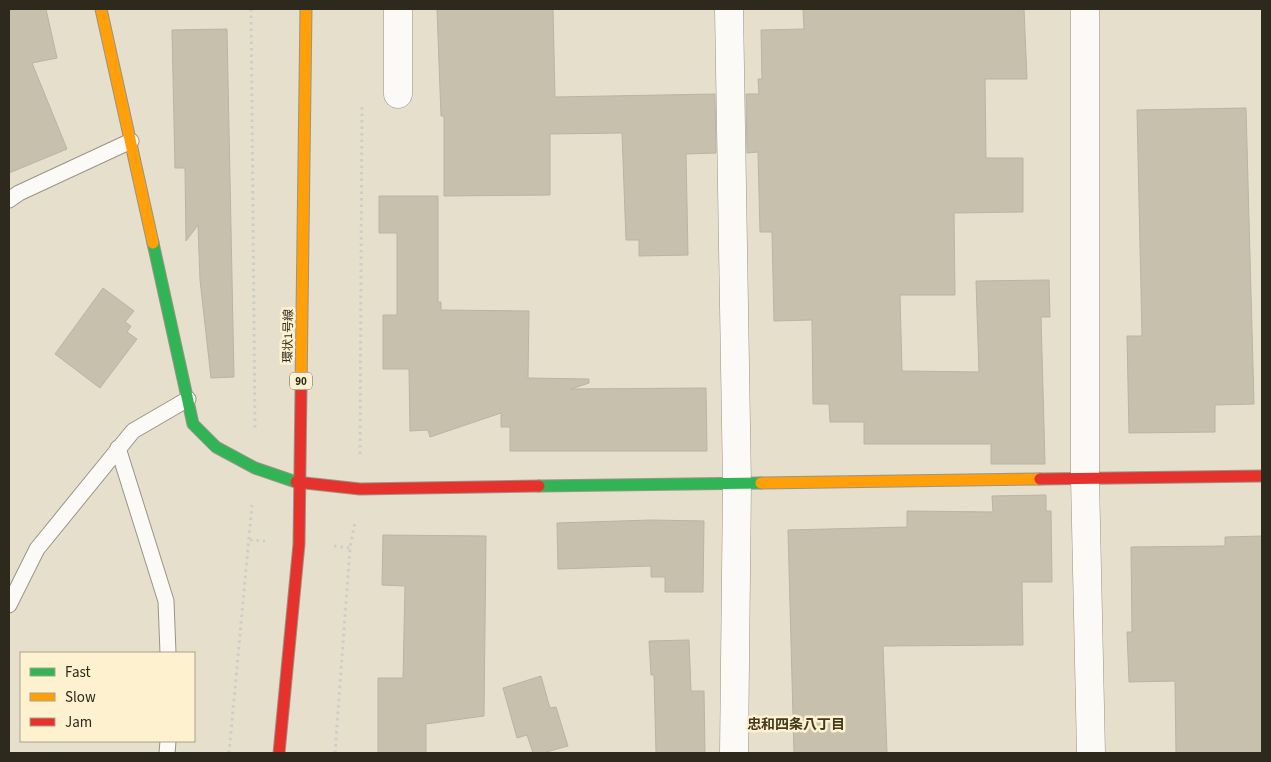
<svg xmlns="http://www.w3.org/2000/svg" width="1271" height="762" font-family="'Source Sans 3','Noto Sans JP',sans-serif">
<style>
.building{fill:#c7c0ad;stroke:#b9b4a6}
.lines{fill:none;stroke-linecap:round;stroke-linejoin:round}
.lane-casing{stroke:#999486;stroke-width:17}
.street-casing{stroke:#999486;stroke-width:29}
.fast-casing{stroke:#999486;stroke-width:13}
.slow-casing{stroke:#999486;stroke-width:13}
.jam-casing{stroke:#999486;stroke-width:13}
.path{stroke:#cfcdc8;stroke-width:3;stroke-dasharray:2.5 4;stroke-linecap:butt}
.lane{stroke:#fbfaf7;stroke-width:15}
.street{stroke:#fbfaf7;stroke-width:28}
.fast{stroke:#30b455;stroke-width:11}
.slow{stroke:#ff9f0a;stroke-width:11}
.jam{stroke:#e5322d;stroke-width:11}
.labels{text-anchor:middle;stroke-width:5;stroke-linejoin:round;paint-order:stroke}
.shield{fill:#fdf1cf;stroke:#6c6552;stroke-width:1}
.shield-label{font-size:11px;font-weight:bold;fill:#2e291d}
.street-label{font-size:12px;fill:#2e291d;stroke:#fdf1cf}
.neighbourhood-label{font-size:14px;font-weight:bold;fill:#43391d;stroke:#fdf1cf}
</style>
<rect width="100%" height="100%" fill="#e6dfcc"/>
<g class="building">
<path d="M 9,9 L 46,9 L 57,58 L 32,63 L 67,149 L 9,173 Z"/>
<path d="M 437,9 L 553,9 L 555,97 L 715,94 L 716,153 L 686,154 L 688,255 L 639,256 L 639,240 L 626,240 L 622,133 L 550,134 L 550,195 L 444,196 L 444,116 L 441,116 Z"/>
<path d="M 803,9 L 1024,9 L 1027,79 L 985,79 L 986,158 L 1023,158 L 1023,212 L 954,213 L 955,295 L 900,295 L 902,371 L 979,372 L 976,281 L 1049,280 L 1050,317 L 1041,317 L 1045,464 L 991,464 L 991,444 L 864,444 L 864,422 L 830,422 L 829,404 L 813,404 L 812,320 L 774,321 L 772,232 L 760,232 L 758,152 L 747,153 L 746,94 L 759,94 L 758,79 L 762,79 L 761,30 L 804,29 Z"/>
<path d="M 227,29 L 234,377 L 211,378 L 200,280 L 198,225 L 186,241 L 185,168 L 175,168 L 172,30 Z"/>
<path d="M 1246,108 L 1254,404 L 1215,405 L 1215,432 L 1129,433 L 1127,336 L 1142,336 L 1137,110 Z"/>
<path d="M 379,196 L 438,196 L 438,302 L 441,302 L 441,310 L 529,311 L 528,378 L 589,379 L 589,383 L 571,389 L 706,388 L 707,451 L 510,451 L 510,427 L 501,427 L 501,413 L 430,437 L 428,430 L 410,431 L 409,369 L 383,369 L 383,315 L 397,315 L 397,233 L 379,233 Z"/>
<path d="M 103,288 L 134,311 L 125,322 L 131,326 L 127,332 L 137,339 L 100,388 L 55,354 Z"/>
<path d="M 1046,495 L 1046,511 L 1051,511 L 1052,582 L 1022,582 L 1023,645 L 883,646 L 887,753 L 794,753 L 788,530 L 907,527 L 907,511 L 993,512 L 992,496 Z"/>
<path d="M 651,520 L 704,521 L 703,592 L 665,592 L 665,577 L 651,577 L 651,566 L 558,569 L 557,523 Z"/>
<path d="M 383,535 L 486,536 L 484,716 L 426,724 L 426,753 L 378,753 L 378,678 L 403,678 L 405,586 L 382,585 Z"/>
<path d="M 1262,536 L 1262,753 L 1176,753 L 1175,681 L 1129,682 L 1127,632 L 1132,632 L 1131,547 L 1225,546 L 1225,537 Z"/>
<path d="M 689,640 L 691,691 L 704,691 L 705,753 L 656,753 L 654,675 L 651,675 L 649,641 Z"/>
<path d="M 541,676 L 550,708 L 556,707 L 568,746 L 543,753 L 533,753 L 527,735 L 517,738 L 503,688 Z"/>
</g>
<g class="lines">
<defs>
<g id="lane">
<path d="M 9,200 L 19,193 L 131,141"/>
<path d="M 118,448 L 166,601 L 168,653"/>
<path d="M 9,605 L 37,549 L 133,431 L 188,399"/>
<path d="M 167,753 L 168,741"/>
</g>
<g id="street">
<path d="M 398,9 L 398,94"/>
<path d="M 729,9 L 737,484 L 734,753"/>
<path d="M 1085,9 L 1085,478 L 1091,753"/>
</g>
<g id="fast">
<path d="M 153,243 L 193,424 L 216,447 L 255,468 L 296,482"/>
<path d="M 539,486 L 761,483"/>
</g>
<g id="slow">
<path d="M 101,9 L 153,243"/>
<path d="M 301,389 L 306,9"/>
<path d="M 761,483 L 1040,479"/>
</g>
<g id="jam">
<path d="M 1040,479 L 1262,476"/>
<path d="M 296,482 L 360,489 L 539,486"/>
<path d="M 279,753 L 299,544 L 301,389"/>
</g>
</defs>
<use href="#lane" class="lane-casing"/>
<use href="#street" class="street-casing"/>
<use href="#fast" class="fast-casing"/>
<use href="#slow" class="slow-casing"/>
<use href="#jam" class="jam-casing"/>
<g class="path">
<path d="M 251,9 L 255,429"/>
<path d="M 360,454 L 362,103"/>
<path d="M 250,540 L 265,541"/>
<path d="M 334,546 L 350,548"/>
<path d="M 229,753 L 252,505"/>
<path d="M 335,753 L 350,548 L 355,522"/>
</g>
<use href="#lane" class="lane"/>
<use href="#street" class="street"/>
<use href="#fast" class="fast"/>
<use href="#slow" class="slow"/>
<use href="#jam" class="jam"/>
</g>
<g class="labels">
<rect class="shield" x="290" y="372.5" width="22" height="17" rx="4"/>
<g class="shield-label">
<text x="301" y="385">90</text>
</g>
<g class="street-label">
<text transform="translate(288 336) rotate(-89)" y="4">環状1号線</text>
</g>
<g class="neighbourhood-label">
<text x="796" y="729">忠和四条八丁目</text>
</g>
</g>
<rect width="1271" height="762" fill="none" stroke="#2e291d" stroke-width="20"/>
<rect x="20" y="652" width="175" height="90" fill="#fdf1cf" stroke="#aaa188"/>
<rect x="30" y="668" width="25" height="8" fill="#30b455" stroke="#aaa188"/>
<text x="65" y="677" font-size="15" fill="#2e291d">Fast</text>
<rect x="30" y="693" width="25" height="8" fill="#ff9f0a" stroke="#aaa188"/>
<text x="65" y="702" font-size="15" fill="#2e291d">Slow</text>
<rect x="30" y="718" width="25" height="8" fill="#e5322d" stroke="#aaa188"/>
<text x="65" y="727" font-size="15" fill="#2e291d">Jam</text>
</svg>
